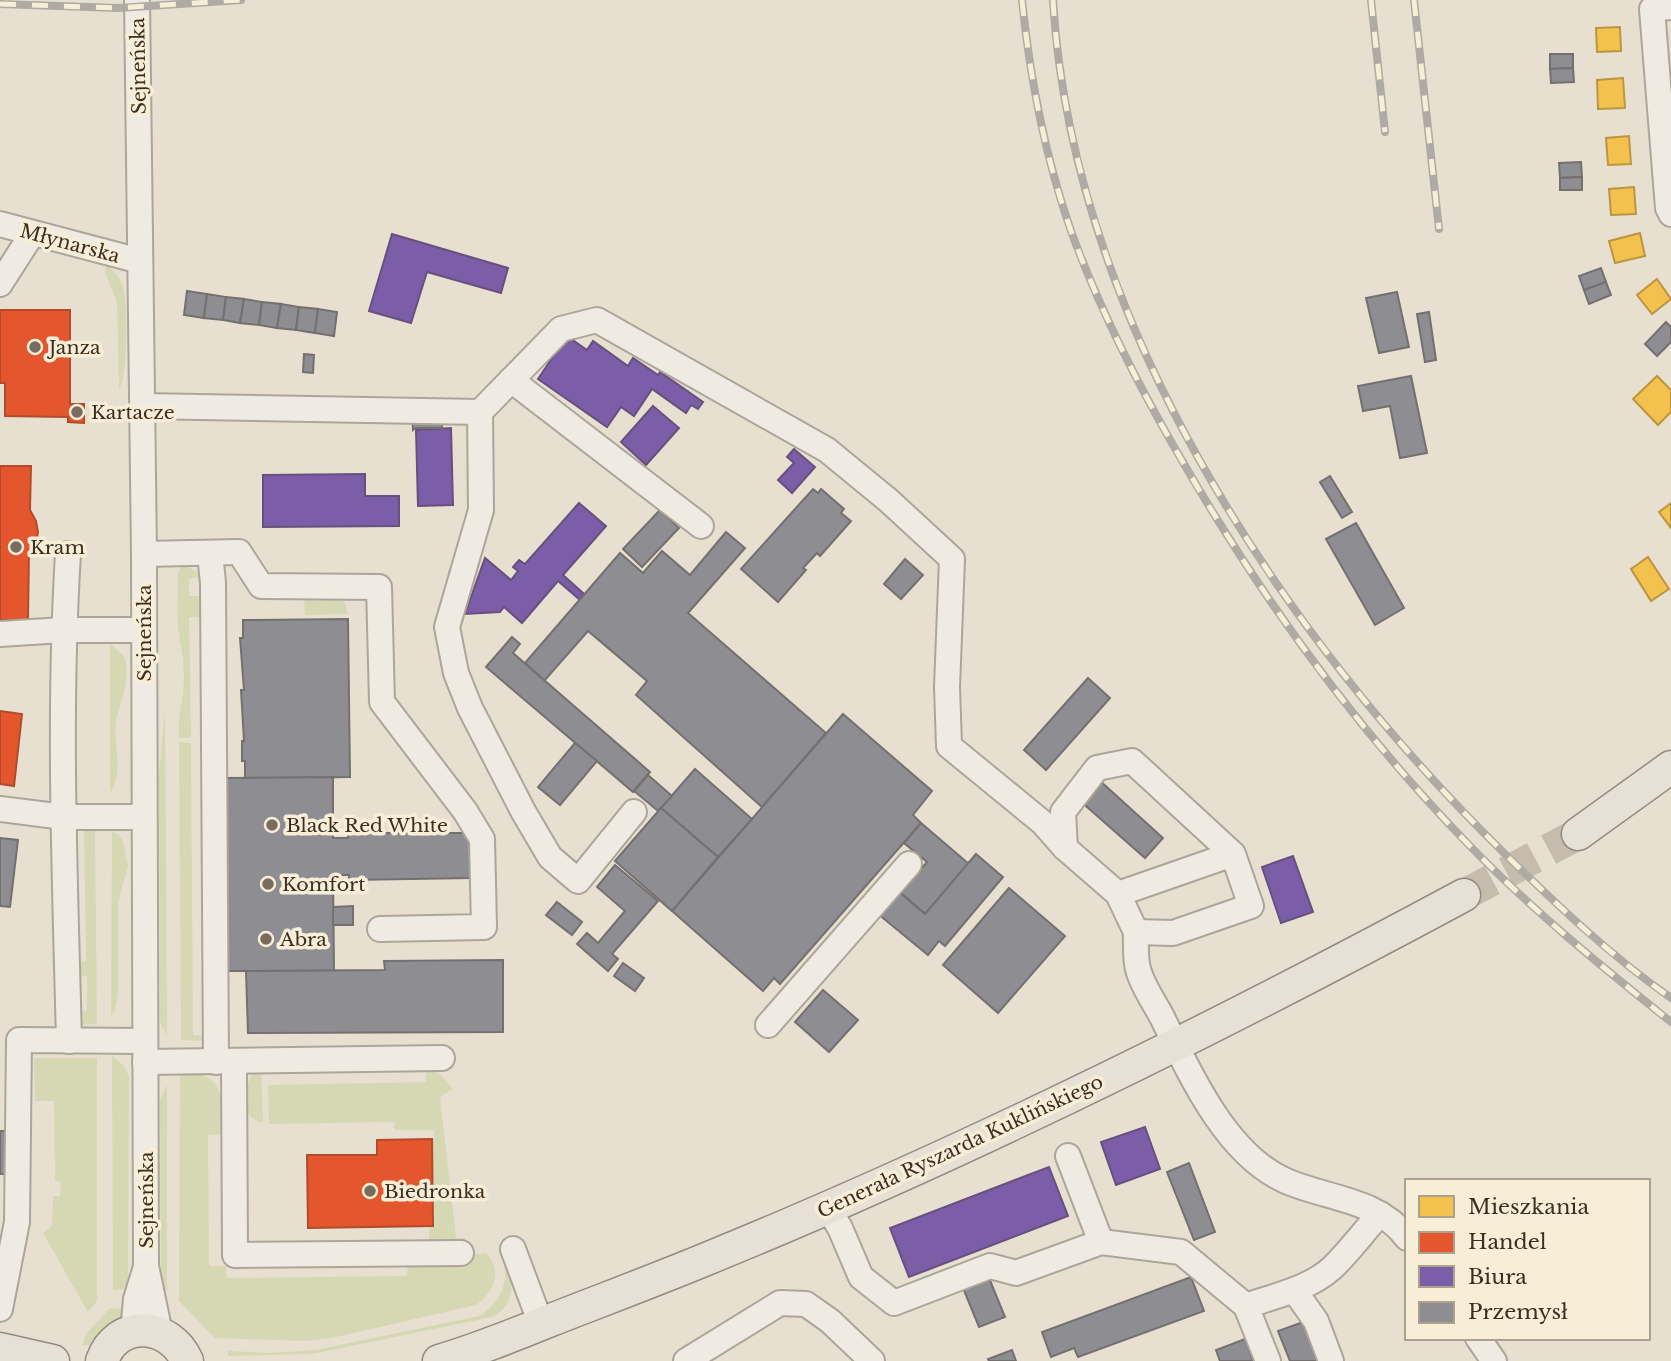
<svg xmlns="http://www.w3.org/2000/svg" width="1671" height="1361" font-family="'Libre Baskerville',serif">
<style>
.green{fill:#d6d7b3}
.homes{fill:#f2c14e;stroke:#bc9540;stroke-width:2}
.shops{fill:#e4572e;stroke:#b24b2a;stroke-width:2}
.offices{fill:#7b5ea7;stroke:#68507e;stroke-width:2}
.industry{fill:#8d8d92;stroke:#757070;stroke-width:2}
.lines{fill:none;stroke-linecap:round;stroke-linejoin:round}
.major-tunnel{stroke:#c5bcae;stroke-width:32;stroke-dasharray:32 16;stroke-linecap:butt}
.minor-casing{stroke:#ada599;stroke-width:28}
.major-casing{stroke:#928b80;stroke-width:35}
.minor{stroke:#efebe3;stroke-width:24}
.major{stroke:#e6e1d4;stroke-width:32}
.rail-casing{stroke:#afaaa2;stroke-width:8}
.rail{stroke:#f7eed8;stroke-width:5;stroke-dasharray:16;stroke-linecap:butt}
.poi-dot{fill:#786c5e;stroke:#f7eed8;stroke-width:2.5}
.labels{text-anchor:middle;stroke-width:7;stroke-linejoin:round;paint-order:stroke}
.street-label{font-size:19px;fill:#3d2e20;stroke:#f7eed8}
.poi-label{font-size:19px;fill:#3d2e20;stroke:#f7eed8;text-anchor:start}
</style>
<rect width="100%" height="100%" fill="#e7e0d1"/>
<g class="green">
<path d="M 106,265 C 114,271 120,277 123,287 C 128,303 128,376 119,390 L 117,302 L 105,273 Z"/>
<path d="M 181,567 L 188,567 L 203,576 L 189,579 L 189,596 L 205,596 L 206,617 L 189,617 L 191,738 L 179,738 C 177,717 184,698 184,677 C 184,661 181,649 179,634 C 176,614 178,593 178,573 Z"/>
<path d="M 304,600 L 342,601 L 345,603 L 348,614 L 305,615 Z"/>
<path d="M 110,644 L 124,656 C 131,677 123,696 117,716 C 111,741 126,769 110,793 Z"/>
<path d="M 165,712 L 167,1036 L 160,1022 L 160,1006 L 159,773 Z"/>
<path d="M 179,742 L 191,743 L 193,1035 L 203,1036 L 206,1041 L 181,1040 Z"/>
<path d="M 84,829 L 95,829 L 97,1024 L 75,1025 L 75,1012 L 87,1011 L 87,976 L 74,976 L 74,962 L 86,961 Z"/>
<path d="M 112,832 L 118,834 L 123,841 L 128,866 L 118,903 L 118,992 L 115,1011 L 111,1015 Z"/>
<path d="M 112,1056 L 124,1066 L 129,1077 L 128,1288 L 113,1290 Z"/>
<path d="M 34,1058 L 97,1058 L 97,1301 L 88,1312 L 43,1233 L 52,1226 L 53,1196 L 60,1196 L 61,1182 L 55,1181 L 54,1101 L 35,1101 Z"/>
<path d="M 426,1068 L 441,1075 L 453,1089 L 440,1097 L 456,1238 L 465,1238 L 466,1243 L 429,1244 L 429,1226 L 433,1226 L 432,1139 L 435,1139 L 434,1130 L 395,1130 L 394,1122 L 269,1124 L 268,1085 L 426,1082 Z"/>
<path d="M 261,1069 L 263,1123 C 237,1117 243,1089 254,1072 Z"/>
<path d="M 186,1072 C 227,1074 222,1102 221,1134 L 208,1135 L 209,1266 L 226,1266 L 227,1278 L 407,1276 L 408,1262 L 486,1253 C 503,1270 494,1293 476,1305 L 332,1338 L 304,1341 L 215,1338 L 179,1301 L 180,1074 Z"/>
<path d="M 167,1085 L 167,1290 L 161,1291 L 160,1099 Z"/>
<path d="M 503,1257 L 507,1260 C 514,1281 516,1305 492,1317 L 312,1354 L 228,1356 L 228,1351 L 270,1353 L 316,1350 L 479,1316 C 493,1309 506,1290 505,1274 C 505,1268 503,1262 503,1257 Z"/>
<path d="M 110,1308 L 126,1310 C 120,1328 102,1347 82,1345 L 87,1333 Z"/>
</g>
<g class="homes">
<path d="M 1620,27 L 1621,51 L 1597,52 L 1596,28 Z"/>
<path d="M 1623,78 L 1625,108 L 1598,109 L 1597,80 Z"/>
<path d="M 1629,136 L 1631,164 L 1608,165 L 1606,138 Z"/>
<path d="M 1634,187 L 1636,214 L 1611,215 L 1609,189 Z"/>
<path d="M 1640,233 L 1645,256 L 1615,263 L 1609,241 Z"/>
<path d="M 1657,279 L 1671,299 L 1652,314 L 1637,295 Z"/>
<path d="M 1657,376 L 1671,390 L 1671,412 L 1658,425 L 1633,399 Z"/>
<path d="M 1671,503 L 1671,528 L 1659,512 Z"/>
<path d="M 1648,557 L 1669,589 L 1651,601 L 1631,569 Z"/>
</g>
<g class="shops">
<path d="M 0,310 L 70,310 L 70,404 L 84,404 L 84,423 L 68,422 L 68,417 L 5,416 L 5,383 L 0,383 Z"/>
<path d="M 0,466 L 31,466 L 30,510 L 36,521 L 38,532 L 36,543 L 29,550 L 28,621 L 0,620 Z"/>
<path d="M 0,711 L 22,714 L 14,786 L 0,784 Z"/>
<path d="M 432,1139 L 433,1226 L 308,1228 L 307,1155 L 377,1155 L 377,1140 Z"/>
</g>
<g class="offices">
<path d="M 392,234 L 508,268 L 501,293 L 427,272 L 411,323 L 369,311 Z"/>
<path d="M 567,336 L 587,350 L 593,341 L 628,366 L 633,358 L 658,375 L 660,372 L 703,402 L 698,409 L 691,405 L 686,413 L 652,389 L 634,416 L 621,407 L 607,427 L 538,379 Z"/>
<path d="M 653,406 L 679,428 L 646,465 L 621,442 Z"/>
<path d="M 451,428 L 453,505 L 418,506 L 416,430 Z"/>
<path d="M 794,449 L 815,467 L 792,493 L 778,480 L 794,463 L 787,457 Z"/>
<path d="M 365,474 L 365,496 L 399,496 L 399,526 L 263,527 L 263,475 Z"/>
<path d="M 579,503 L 606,526 L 563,575 L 584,594 L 580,600 L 558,581 L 522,623 L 504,607 L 500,612 L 465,614 L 485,558 L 511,580 L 518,571 L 513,567 L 519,560 L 525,564 Z"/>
<path d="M 1293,856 L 1313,912 L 1281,923 L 1262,867 Z"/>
<path d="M 1145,1127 L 1160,1169 L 1116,1185 L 1101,1142 Z"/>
<path d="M 1049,1167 L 1068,1216 L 909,1277 L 890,1228 Z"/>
</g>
<g class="industry">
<path d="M 1550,54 L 1573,54 L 1573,68 L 1550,69 Z"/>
<path d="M 1573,68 L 1574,82 L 1551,83 L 1550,69 Z"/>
<path d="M 1581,162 L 1582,177 L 1560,178 L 1559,163 Z"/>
<path d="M 1582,177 L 1582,190 L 1560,190 L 1560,178 Z"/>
<path d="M 1601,268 L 1606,282 L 1584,290 L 1579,276 Z"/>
<path d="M 1606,282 L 1611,295 L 1589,304 L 1584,290 Z"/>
<path d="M 187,291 L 207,294 L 204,318 L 184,315 Z"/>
<path d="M 1397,292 L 1409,347 L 1379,353 L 1366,298 Z"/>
<path d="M 207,294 L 226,297 L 223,320 L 204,318 Z"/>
<path d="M 226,297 L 244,299 L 240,323 L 223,320 Z"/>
<path d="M 244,299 L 262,302 L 259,325 L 240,323 Z"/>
<path d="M 262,302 L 281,304 L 277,328 L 259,325 Z"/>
<path d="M 281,304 L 299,307 L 296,330 L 277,328 Z"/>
<path d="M 299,307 L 318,309 L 315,333 L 296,330 Z"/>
<path d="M 318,309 L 337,312 L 334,336 L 315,333 Z"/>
<path d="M 1429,312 L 1436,360 L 1425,362 L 1417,314 Z"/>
<path d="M 1666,322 L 1671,327 L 1671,342 L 1657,356 L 1645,344 Z"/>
<path d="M 304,354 L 314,355 L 313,373 L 303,372 Z"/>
<path d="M 1411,376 L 1427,453 L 1400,458 L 1390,406 L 1363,411 L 1358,386 Z"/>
<path d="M 412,416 L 442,418 L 442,428 L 415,428 L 413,430 Z"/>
<path d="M 1330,476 L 1352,512 L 1342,518 L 1320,482 Z"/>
<path d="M 813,489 L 818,493 L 821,489 L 844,509 L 841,513 L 851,521 L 820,556 L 817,553 L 803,568 L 806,570 L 778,602 L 741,569 Z"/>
<path d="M 660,510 L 679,528 L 642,567 L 623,549 Z"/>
<path d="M 1356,523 L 1404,608 L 1375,625 L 1326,539 Z"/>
<path d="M 726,532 L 745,548 L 688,613 L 826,733 L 762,807 L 636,695 L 647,681 L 588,631 L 544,681 L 525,663 L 620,553 L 643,573 L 662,551 L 690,575 Z"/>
<path d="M 905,559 L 923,575 L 901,599 L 884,584 Z"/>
<path d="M 348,619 L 350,777 L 245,779 L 245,761 L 242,761 L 242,741 L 244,741 L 241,690 L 244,690 L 240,638 L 243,638 L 243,620 Z"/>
<path d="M 512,637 L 520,644 L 513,653 L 650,772 L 633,792 L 486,667 Z"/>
<path d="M 1088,678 L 1110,698 L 1046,770 L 1024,750 Z"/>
<path d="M 843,714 L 932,791 L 913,815 L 921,823 L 780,984 L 774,978 L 763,991 L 672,911 Z"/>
<path d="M 575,743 L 597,761 L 560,805 L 538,787 Z"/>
<path d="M 695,769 L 752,819 L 718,857 L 661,808 Z"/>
<path d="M 648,775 L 672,796 L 658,811 L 634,791 Z"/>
<path d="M 333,777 L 333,838 L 348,838 L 348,833 L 471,833 L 472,878 L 349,880 L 349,875 L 333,875 L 334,971 L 228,971 L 226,778 Z"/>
<path d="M 1098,779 L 1163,838 L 1145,858 L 1079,800 Z"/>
<path d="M 661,808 L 718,857 L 672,911 L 615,861 Z"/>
<path d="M 921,823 L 969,864 L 925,914 L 901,893 L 927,862 L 904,843 Z"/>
<path d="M 0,838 L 18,840 L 10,907 L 0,906 Z"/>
<path d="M 976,854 L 1003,877 L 945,946 L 939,941 L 928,955 L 878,914 L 898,891 L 925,914 Z"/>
<path d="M 615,865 L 658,901 L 612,954 L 618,959 L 608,971 L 577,944 L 587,933 L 598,943 L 625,911 L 597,887 Z"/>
<path d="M 1009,888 L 1065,936 L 998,1013 L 943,965 Z"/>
<path d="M 557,902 L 582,922 L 572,935 L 546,915 Z"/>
<path d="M 353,906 L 353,925 L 333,925 L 333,907 Z"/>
<path d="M 503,960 L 503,1032 L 248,1033 L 246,971 L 385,970 L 384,961 Z"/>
<path d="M 623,963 L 644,978 L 635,991 L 614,976 Z"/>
<path d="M 823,990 L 858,1020 L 829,1052 L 795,1022 Z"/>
<path d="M 0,1131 L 9,1131 L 13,1174 L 0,1174 Z"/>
<path d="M 1189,1163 L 1215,1232 L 1194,1240 L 1167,1172 Z"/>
<path d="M 1191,1277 L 1204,1311 L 1078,1357 L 1074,1348 L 1051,1357 L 1042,1332 Z"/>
<path d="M 989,1278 L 1005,1317 L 979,1327 L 963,1288 Z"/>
<path d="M 1303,1322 L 1318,1361 L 1290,1361 L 1278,1331 Z"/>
<path d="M 1245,1339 L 1253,1361 L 1220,1361 L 1216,1350 Z"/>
<path d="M 1012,1350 L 1016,1361 L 989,1361 L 988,1359 Z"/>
</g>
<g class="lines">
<path class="major-tunnel" d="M 1464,895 L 1578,834"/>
<defs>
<g id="minor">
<path d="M 137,0 L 144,554 L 146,1266 L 160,1333"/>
<path d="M 1671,7 L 1652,9 L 1668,208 L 1671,214"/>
<path d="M 0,224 L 140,261"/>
<path d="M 0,284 L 32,234"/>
<path d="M 511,380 L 701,526"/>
<path d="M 142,406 L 480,412"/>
<path d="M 210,553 L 213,583 L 216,1062"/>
<path d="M 68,554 C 58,716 65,879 69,1041"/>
<path d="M 144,554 L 239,552 L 261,586 L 379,587 L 382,702 L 465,811 L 482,839 L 484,927 L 380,929"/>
<path d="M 0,634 L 63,630 L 143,630"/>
<path d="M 0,809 L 64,817 L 144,817"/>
<path d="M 634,812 L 578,881 L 550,857 L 523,811 L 470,708 L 456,673 L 447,627 L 481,510 L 480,412 L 561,329 L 597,320 L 827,450 L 888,500 L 952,559 L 947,687 L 949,746 L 1043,823 L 1065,848"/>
<path d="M 1118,894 L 1136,932 L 1173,933 L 1251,906 L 1233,854 L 1132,761 L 1097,768 L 1063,812 L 1065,848 L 1118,894 L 1233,854"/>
<path d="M 1136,932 C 1136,943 1135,958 1138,969 C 1142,985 1154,1002 1162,1017 C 1189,1072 1225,1153 1284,1180 C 1325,1199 1378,1198 1407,1238"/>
<path d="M 768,1025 L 909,864"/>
<path d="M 145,1062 L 442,1058"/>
<path d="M 234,1062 L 235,1255 L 461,1253"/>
<path d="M 1068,1156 L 1101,1242"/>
<path d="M 828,1208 L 840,1228 L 861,1277 L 894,1303 L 990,1266 L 1016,1273 L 1101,1242 L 1181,1252 L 1246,1306 C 1274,1296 1309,1289 1332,1268 C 1349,1252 1364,1231 1380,1214"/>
<path d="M 513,1249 L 541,1324"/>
<path d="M 1294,1290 L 1316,1321 L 1331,1361"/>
<path d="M 1246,1306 L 1268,1361"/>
<path d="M 0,1309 L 17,1222 L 19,1040 L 145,1041"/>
<path d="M 131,1332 L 134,1321 L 136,1299 L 146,1267"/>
<path d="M 1478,1338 L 1494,1361"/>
<path d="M 686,1361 L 780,1303 L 806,1304 L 830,1321 L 872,1361"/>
</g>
<g id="major">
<path d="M 1578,834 L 1671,767"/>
<path d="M 0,1349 L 53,1361"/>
<path d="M 102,1361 C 117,1318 170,1322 187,1361"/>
<path d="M 439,1361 C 477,1350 514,1335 551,1320 C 602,1300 653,1281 704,1260 C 964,1154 1217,1028 1464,895"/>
</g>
</defs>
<use href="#minor" class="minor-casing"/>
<use href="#major" class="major-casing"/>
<use href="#minor" class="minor"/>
<use href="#major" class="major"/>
<defs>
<g id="rail">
<path d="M 1022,0 C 1030,79 1045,156 1071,231 C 1098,305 1134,377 1173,445 C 1255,589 1353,726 1469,845 C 1532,910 1601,966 1671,1022"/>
<path d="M 1053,0 C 1072,321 1282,636 1506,855 C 1558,906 1611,956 1671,998"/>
<path d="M 1371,0 L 1385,132"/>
<path d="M 1414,0 L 1439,229"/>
<path d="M 0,4 L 118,8 L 241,0"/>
</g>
</defs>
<use href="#rail" class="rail-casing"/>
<use href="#rail" class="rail"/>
</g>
<g class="poi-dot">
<circle cx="35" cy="347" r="7"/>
<circle cx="77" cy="412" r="7"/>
<circle cx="16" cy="547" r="7"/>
<circle cx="272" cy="825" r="7"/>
<circle cx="268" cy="884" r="7"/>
<circle cx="266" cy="939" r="7"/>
<circle cx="370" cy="1191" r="7"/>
</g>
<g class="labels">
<g class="street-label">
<text transform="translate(138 66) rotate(-91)" y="7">Sejneńska</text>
<text transform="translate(70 243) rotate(15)" y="7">Młynarska</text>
<text transform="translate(144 633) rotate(-90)" y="7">Sejneńska</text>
<text transform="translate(960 1146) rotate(-25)" y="7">Generała Ryszarda Kuklińskiego</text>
<text transform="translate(146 1200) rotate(-90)" y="7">Sejneńska</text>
</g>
<g class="poi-label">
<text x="49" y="354">Janza</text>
<text x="91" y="419">Kartacze</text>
<text x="30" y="554">Kram</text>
<text x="286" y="832">Black Red White</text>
<text x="282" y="891">Komfort</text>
<text x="280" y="946">Abra</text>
<text x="384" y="1198">Biedronka</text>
</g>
</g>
<rect x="1405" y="1179" width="245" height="161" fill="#f7eed8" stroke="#ada18e" stroke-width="2"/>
<rect x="1419" y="1196" width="35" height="21" fill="#f2c14e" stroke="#ada18e" stroke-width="2"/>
<text x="1468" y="1214" font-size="21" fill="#3d2e20">Mieszkania</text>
<rect x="1419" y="1232" width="35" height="21" fill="#e4572e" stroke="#ada18e" stroke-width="2"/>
<text x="1468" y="1249" font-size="21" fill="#3d2e20">Handel</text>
<rect x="1419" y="1266" width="35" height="21" fill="#7b5ea7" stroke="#ada18e" stroke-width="2"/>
<text x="1468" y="1284" font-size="21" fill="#3d2e20">Biura</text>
<rect x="1419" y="1302" width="35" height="21" fill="#8d8d92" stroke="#ada18e" stroke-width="2"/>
<text x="1468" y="1319" font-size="21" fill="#3d2e20">Przemysł</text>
</svg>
